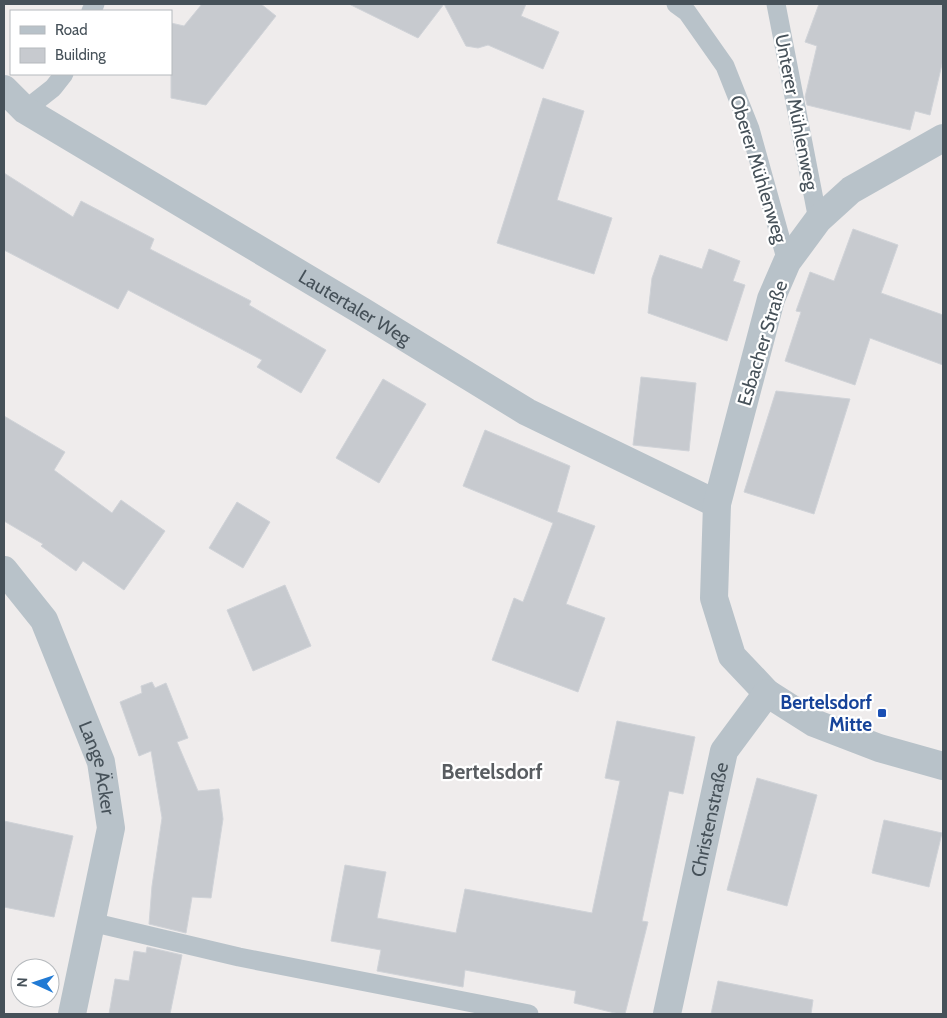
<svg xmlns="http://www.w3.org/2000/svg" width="947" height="1018" font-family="Cabin,sans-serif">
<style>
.building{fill:#c7cacf;stroke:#d0d3d8}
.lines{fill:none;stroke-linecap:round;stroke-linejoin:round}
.lane{stroke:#b8c2c9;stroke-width:19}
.street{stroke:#b8c2c9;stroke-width:28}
.transit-dot{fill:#1a4fb4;stroke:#fff;stroke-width:2}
.labels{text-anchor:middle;stroke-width:4.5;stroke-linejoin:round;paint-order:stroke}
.street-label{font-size:19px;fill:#465159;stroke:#fff}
.transit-label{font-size:19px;font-weight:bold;fill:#164399;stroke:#fff;text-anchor:end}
.quarter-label{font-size:21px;font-weight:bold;fill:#595d61;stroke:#fff}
</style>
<rect width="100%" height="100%" fill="#efecec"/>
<g class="building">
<path d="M 202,4 L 261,4 L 276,16 L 206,105 L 171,98 L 171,23 L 184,26 Z"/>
<path d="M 349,4 L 444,4 L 418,38 Z"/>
<path d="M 444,4 L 526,4 L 521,16 L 559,32 L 543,69 L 488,45 L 478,48 L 466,46 Z"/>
<path d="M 819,4 L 943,4 L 943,60 L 930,115 L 915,111 L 910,130 L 807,105 L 805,97 L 817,46 L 805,42 Z"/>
<path d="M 543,98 L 584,111 L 557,200 L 612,218 L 594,274 L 497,243 Z"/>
<path d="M 4,173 L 73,217 L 81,201 L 154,239 L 150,249 L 251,301 L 249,305 L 326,350 L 301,393 L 257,367 L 262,360 L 128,290 L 118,309 L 4,250 Z"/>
<path d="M 853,229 L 898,245 L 881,293 L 943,315 L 943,365 L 870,338 L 855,385 L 785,361 L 801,312 L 796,311 L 810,272 L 834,281 Z"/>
<path d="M 709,249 L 740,261 L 733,281 L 745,285 L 727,341 L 648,313 L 652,278 L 660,255 L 702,269 Z"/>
<path d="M 641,377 L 696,383 L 689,451 L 633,445 Z"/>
<path d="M 383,379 L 426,404 L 379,483 L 336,458 Z"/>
<path d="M 776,391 L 850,399 L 814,514 L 744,492 Z"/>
<path d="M 4,416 L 65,452 L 54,470 L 112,513 L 121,500 L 165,531 L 124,590 L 83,561 L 76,571 L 41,546 L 43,544 L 4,521 Z"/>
<path d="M 485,430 L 570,466 L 557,512 L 595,526 L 566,604 L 605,618 L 578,692 L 492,660 L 514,598 L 523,602 L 553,523 L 463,486 Z"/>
<path d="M 237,502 L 270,522 L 243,568 L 209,548 Z"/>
<path d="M 285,585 L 311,646 L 253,671 L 227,610 Z"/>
<path d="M 152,682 L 155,688 L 166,683 L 188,738 L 177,742 L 198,791 L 219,789 L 223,819 L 211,898 L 192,897 L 186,933 L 149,924 L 152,886 L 162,818 L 151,751 L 139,756 L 120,702 L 142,693 L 141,686 Z"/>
<path d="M 617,721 L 695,737 L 683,794 L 669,791 L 642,921 L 648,922 L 625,1014 L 619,1014 L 574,1003 L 576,991 L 465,970 L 463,987 L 377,971 L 381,950 L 331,941 L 345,865 L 386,872 L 377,918 L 456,933 L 465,889 L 592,913 L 620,781 L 605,778 Z"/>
<path d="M 757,778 L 817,795 L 787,906 L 727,890 Z"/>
<path d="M 884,820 L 942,833 L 929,887 L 872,873 Z"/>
<path d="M 4,821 L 73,836 L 54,917 L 4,907 Z"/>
<path d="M 147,947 L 182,955 L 170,1014 L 109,1014 L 115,979 L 129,981 L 134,951 L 146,953 Z"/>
<path d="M 718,981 L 813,1000 L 811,1014 L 711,1014 Z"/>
</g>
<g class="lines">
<g class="lane">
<path d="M 676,4 L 687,12 L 725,66 L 750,129 L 787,262"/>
<path d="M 776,4 L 818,220"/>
<path d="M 91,11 L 95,4"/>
<path d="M 25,110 L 53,88 L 64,74"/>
<path d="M 91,922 L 239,957 L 529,1014"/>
</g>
<g class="street">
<path id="s1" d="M 4,89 L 25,110 L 362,311 L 527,412 L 717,504"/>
<path d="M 943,138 L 851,190 L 818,220 L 787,262 L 771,299 L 717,504 L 714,598 L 732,656 L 767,693 L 814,723 L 879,748 L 943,766"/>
<path id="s2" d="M 4,570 L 44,620 L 101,762 L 111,828 L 72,1014"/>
<path id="s3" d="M 667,1014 L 724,751 L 767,693"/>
</g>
</g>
<rect class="transit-dot" x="877" y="708" width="10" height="10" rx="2.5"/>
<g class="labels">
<g class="street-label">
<text transform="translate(797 112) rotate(79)" y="7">Unterer Mühlenweg</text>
<text transform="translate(759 169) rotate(73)" y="7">Oberer Mühlenweg</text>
<text dy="7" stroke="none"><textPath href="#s1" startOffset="414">Lautertaler Weg</textPath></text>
<text transform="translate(762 343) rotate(-73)" y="7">Esbacher Straße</text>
<text dy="7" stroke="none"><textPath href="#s2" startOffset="222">Lange Äcker</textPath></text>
<text dy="7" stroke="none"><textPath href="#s3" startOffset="199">Christenstraße</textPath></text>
</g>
<g class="transit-label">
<text x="872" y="709">Bertelsdorf<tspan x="872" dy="22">Mitte</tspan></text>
</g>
<g class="quarter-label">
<text x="492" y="779">Bertelsdorf</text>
</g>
</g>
<rect width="947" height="1018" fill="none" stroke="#465159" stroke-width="10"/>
<rect x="10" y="10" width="162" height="65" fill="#ffffff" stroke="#b5b9bd"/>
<rect x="20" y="26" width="25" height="8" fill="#b8c2c9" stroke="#b5b9bd"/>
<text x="55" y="35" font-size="15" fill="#465159">Road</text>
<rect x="20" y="48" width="25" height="15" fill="#c7cacf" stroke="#b5b9bd"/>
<text x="55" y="60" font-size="15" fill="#465159">Building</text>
<g transform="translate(35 983) rotate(273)"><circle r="24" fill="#ffffff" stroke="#b5b9bd"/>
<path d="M0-4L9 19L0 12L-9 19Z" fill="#217ad4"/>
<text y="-8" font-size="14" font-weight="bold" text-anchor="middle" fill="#465159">N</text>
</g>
</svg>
